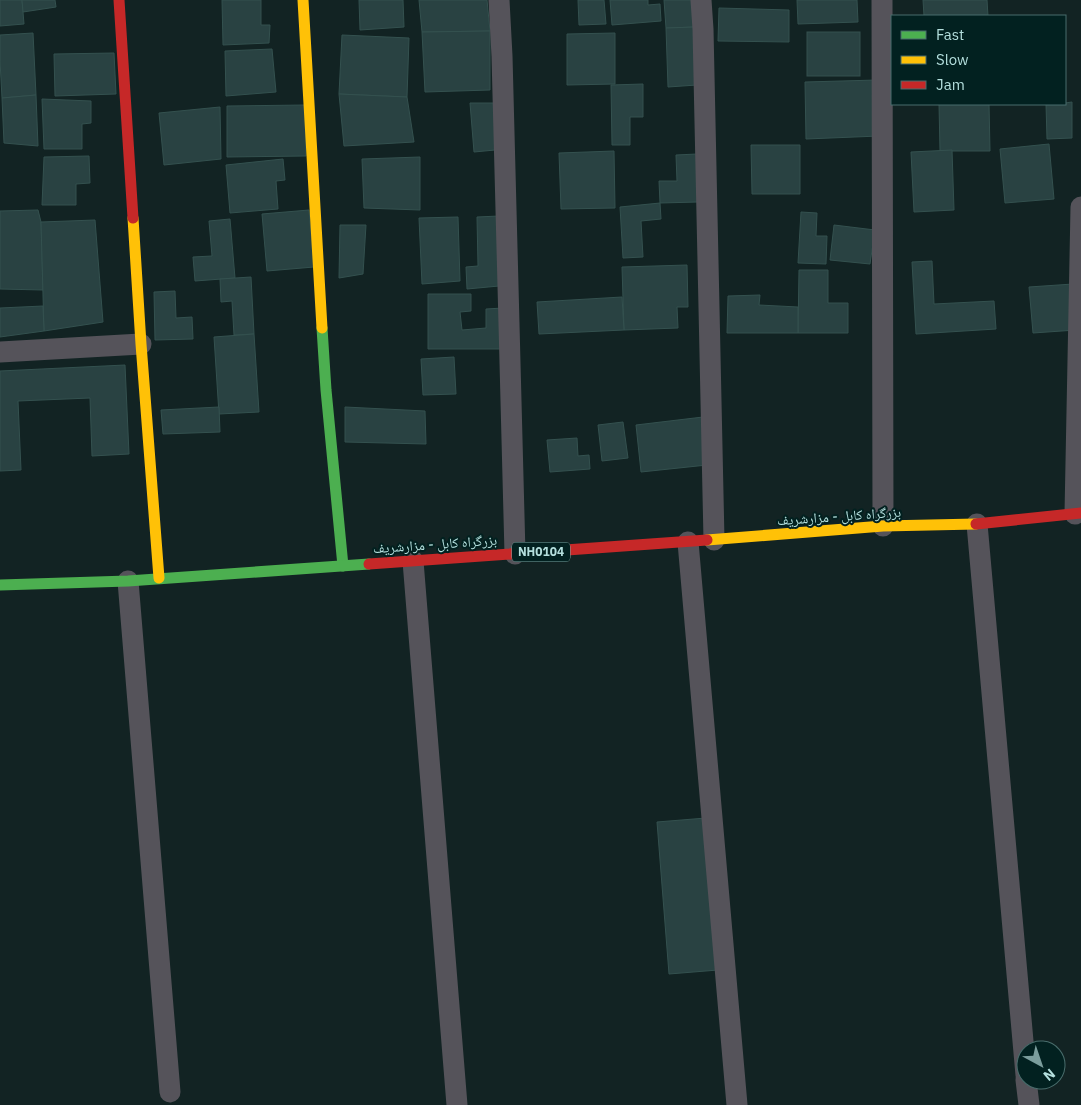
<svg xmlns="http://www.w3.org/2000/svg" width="1081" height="1105" font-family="'IBM Plex Sans','Noto Naskh Arabic',sans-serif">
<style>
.building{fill:#294242;stroke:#34514f}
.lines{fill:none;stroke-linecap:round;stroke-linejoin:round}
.street{stroke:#55535a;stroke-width:21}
.fast{stroke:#4caf50;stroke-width:11}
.slow{stroke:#ffc107;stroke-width:11}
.jam{stroke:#c62828;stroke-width:11}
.labels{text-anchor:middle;stroke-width:4;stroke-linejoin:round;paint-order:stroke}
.shield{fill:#022120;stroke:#7fa6a4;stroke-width:1}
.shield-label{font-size:12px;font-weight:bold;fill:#b4dfdd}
.street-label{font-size:14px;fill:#b4dfdd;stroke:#022120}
</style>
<rect width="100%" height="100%" fill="#122323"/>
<g class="building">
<path d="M 0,0 L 22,0 L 24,24 L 0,26 Z"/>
<path d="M 22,0 L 55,0 L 56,7 L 23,12 Z"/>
<path d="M 222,0 L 261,0 L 261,25 L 270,25 L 269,43 L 223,45 Z"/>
<path d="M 359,0 L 403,0 L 404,27 L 360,30 Z"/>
<path d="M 419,0 L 487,0 L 490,31 L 422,32 Z"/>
<path d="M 578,0 L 604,0 L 606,24 L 579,25 Z"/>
<path d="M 610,0 L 648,0 L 648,5 L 660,4 L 661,21 L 612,25 Z"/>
<path d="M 664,0 L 693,0 L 695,27 L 666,28 Z"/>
<path d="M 797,0 L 857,0 L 858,22 L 798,24 Z"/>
<path d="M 923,0 L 987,0 L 988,16 L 924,16 Z"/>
<path d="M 719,8 L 789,10 L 789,42 L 718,41 Z"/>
<path d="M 695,27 L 697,85 L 668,87 L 666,28 Z"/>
<path d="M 490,31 L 490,90 L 425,92 L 422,32 Z"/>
<rect x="807" y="32" width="53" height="44"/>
<path d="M 33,33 L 36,95 L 2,98 L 0,61 L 0,35 Z"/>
<path d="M 615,33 L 615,84 L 567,85 L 567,34 Z"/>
<path d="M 342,35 L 409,38 L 407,97 L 339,94 Z"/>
<path d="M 272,49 L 276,92 L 226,96 L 225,51 Z"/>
<path d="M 114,53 L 116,94 L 55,96 L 54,54 Z"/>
<path d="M 877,80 L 879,136 L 806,139 L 805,82 Z"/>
<path d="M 643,84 L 643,117 L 630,117 L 630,145 L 612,145 L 611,85 Z"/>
<path d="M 339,94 L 407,97 L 414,142 L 344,146 Z"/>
<path d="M 36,95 L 38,146 L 4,143 L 2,98 Z"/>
<path d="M 42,99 L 91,101 L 91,123 L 82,124 L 82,149 L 44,149 Z"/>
<path d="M 1072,102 L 1072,138 L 1047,139 L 1046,104 L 1065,104 L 1065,103 Z"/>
<path d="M 470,103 L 494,103 L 495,150 L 474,152 Z"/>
<path d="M 939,104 L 989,104 L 990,151 L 940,151 Z"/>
<path d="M 305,105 L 306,156 L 227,157 L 227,106 Z"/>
<path d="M 220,107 L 221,159 L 164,165 L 159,113 Z"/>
<path d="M 1049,144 L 1054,199 L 1005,203 L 1000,149 Z"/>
<path d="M 751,145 L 800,145 L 800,194 L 752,194 Z"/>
<path d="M 952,150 L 954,210 L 914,212 L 911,152 Z"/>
<path d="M 614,151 L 615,208 L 561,209 L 559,153 Z"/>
<path d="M 697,154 L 698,202 L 660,203 L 659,181 L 677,181 L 676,155 Z"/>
<path d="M 89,156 L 90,183 L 76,184 L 76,205 L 42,205 L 44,157 Z"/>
<path d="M 420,157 L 420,210 L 364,208 L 362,159 Z"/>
<path d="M 283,159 L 285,180 L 276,181 L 278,209 L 230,213 L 226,165 Z"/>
<path d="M 660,203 L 661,219 L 641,221 L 643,257 L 623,258 L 620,207 Z"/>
<path d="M 38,210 L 41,222 L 43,290 L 0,289 L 0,211 Z"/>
<path d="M 309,210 L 314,267 L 267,271 L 262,214 Z"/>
<path d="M 801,212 L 817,213 L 816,236 L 827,236 L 826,264 L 798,263 Z"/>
<path d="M 499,216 L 499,286 L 467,289 L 466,267 L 478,266 L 477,217 Z"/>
<path d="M 458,217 L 460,281 L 422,284 L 419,218 Z"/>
<path d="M 230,219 L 235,278 L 195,281 L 193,257 L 212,256 L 209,221 Z"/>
<path d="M 95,220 L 103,322 L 44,331 L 41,222 Z"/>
<path d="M 340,225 L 366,225 L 363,274 L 339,278 Z"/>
<path d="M 834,225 L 875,230 L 870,264 L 830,260 Z"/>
<path d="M 932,261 L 934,304 L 994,301 L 996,329 L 916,334 L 912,262 Z"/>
<path d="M 687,265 L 688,307 L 677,307 L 678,328 L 624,330 L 622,267 Z"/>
<path d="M 799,270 L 828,270 L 828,303 L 848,303 L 848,333 L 798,333 Z"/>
<path d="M 251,277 L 254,334 L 234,335 L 232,301 L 221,302 L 220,279 Z"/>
<path d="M 1073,284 L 1076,330 L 1033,333 L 1029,287 Z"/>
<path d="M 175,291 L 176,318 L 192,317 L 193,339 L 155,340 L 154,292 Z"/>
<path d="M 428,294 L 471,294 L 471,311 L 460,312 L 462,330 L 486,328 L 486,309 L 503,308 L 503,349 L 428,349 Z"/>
<path d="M 760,295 L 759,305 L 798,307 L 798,333 L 727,333 L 728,296 Z"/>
<path d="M 622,297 L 624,330 L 539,334 L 537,302 Z"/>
<path d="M 43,306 L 44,331 L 0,337 L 0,308 Z"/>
<path d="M 254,334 L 259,412 L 219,414 L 214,337 Z"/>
<path d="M 454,357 L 456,394 L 423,395 L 421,359 Z"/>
<path d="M 125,365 L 129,454 L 92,456 L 90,398 L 18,401 L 21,470 L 0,471 L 0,371 Z"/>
<path d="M 219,407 L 220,432 L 163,434 L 161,410 Z"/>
<path d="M 345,407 L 425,411 L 426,444 L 345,442 Z"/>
<path d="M 703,417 L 707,465 L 641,472 L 636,425 Z"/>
<path d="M 623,422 L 628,458 L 602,461 L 598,425 Z"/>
<path d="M 577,438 L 578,456 L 589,455 L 590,469 L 550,472 L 547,440 Z"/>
<path d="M 706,818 L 718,970 L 669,974 L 657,822 Z"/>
</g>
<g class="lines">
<g class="street">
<path d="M 499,0 L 502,56 L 515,554"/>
<path d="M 701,0 L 703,29 L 714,540"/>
<path d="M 882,0 L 883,526"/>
<path d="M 0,352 L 141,344"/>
<path d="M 1075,514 L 1081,207"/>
<path d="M 977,524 L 1026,1075"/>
<path d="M 688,542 L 737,1105"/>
<path d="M 413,561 L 457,1105"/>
<path d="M 128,581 L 170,1092"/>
<path d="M 1026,1080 L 1029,1105"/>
</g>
<g class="fast">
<path d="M 322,328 L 326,390 L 343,566"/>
<path d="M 0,585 L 128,581 L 369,564"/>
</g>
<g class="slow">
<path d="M 303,0 L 322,328"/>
<path d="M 133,218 L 141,344 L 159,578"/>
<path d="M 707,540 L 883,526 L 976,524"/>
</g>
<g class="jam">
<path d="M 119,0 L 133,218"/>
<path d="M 976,524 L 1081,513"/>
<path d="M 369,564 L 707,540"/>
</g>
</g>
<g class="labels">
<rect class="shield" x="512" y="542.5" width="58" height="19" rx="4"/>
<g class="shield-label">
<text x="541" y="556">NH0104</text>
</g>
<g class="street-label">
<text transform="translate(839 516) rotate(-4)" y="5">بزرگراه کابل - مزارشریف</text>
<text transform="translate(435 544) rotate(-4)" y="5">بزرگراه کابل - مزارشریف</text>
</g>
</g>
<rect x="891" y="15" width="175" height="90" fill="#022120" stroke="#496d6c"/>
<rect x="901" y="31" width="25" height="8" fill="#4caf50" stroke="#496d6c"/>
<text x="936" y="40" font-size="15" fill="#b4dfdd">Fast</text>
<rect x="901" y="56" width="25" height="8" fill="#ffc107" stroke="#496d6c"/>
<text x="936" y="65" font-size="15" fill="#b4dfdd">Slow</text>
<rect x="901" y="81" width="25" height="8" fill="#c62828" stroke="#496d6c"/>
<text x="936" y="90" font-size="15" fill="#b4dfdd">Jam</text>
<g transform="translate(1041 1065) rotate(140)"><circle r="24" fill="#022120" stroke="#496d6c"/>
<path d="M0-4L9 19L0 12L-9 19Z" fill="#7b9d9c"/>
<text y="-8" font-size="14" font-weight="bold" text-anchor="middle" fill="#b4dfdd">N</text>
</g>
</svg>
